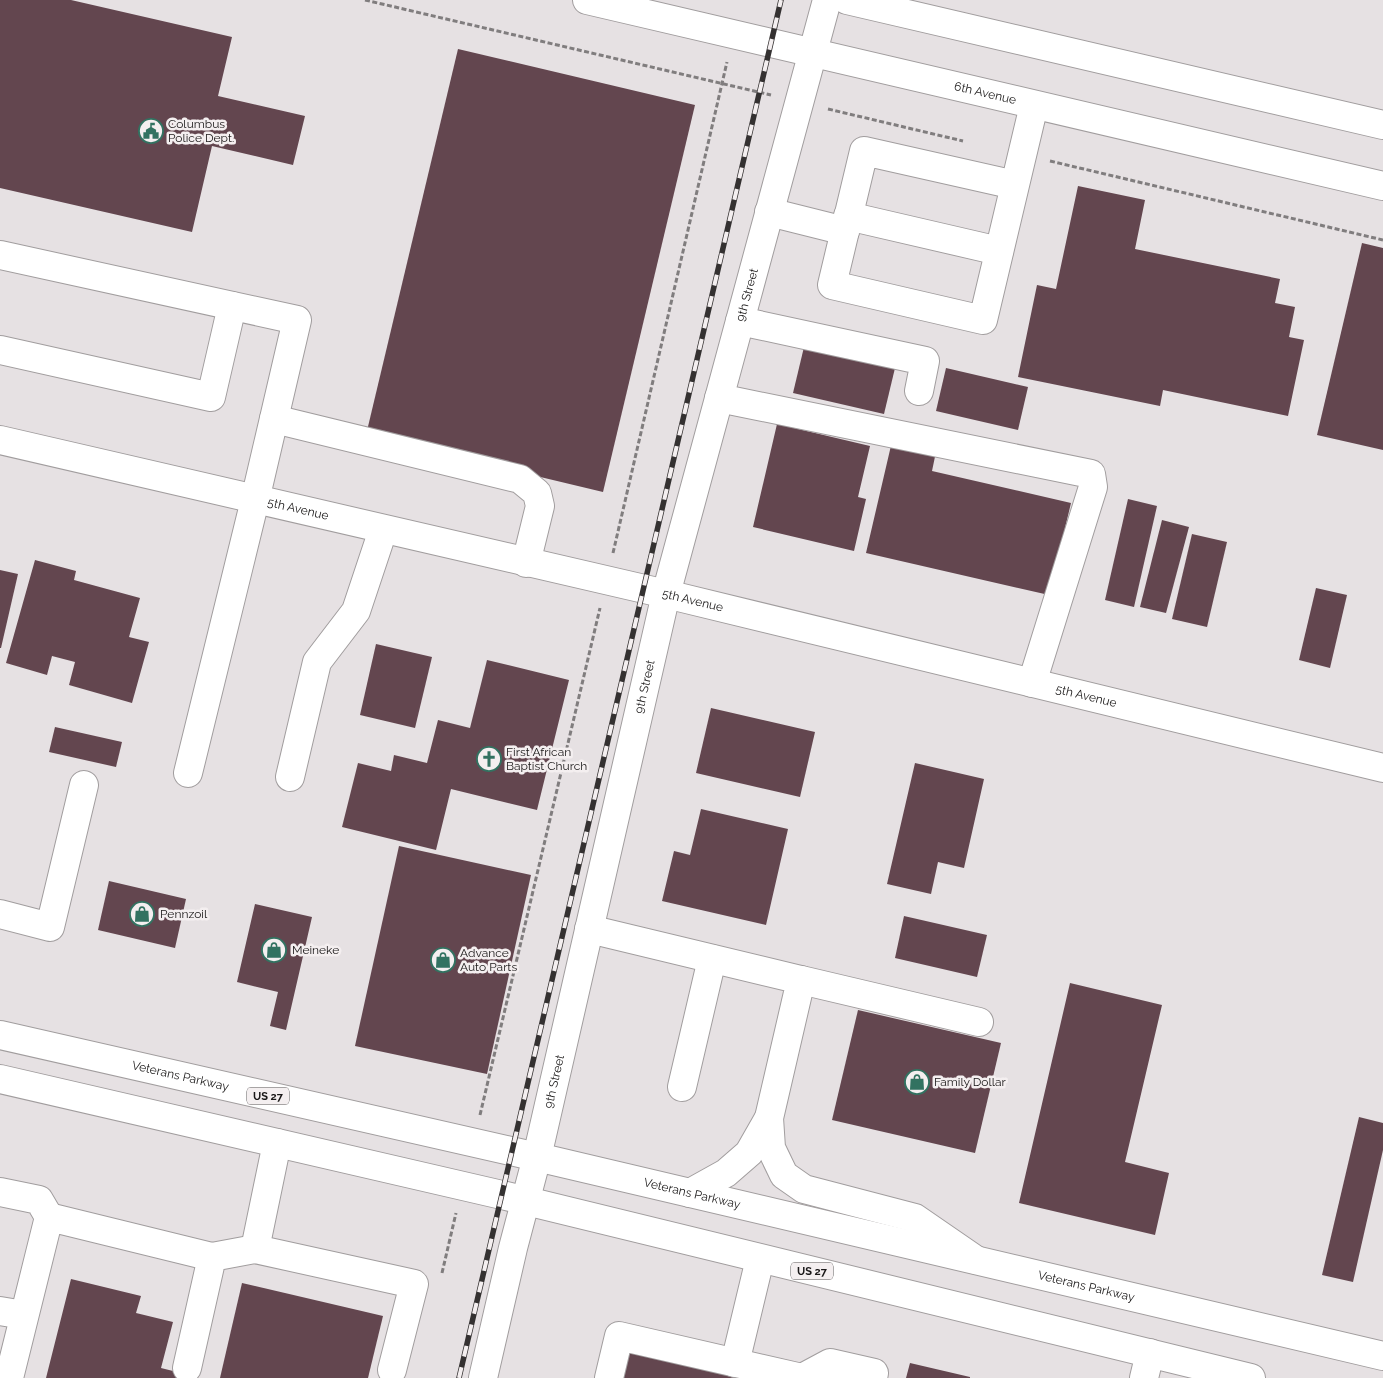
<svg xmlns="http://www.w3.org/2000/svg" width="1383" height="1378" font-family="Raleway,sans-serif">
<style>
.building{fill:#63464f}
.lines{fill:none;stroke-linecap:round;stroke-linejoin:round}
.minor-casing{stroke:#a19d9e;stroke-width:30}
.major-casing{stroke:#a19d9e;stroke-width:30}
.path{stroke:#807d7e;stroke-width:3;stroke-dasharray:5 2.5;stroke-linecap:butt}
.minor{stroke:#fff;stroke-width:28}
.major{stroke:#fff;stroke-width:28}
.rail-casing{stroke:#343131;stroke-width:5.5}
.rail{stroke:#f4eff0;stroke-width:4;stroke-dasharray:11;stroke-linecap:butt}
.labels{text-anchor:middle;stroke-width:5;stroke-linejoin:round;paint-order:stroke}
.shield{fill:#f4eff0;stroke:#5b5859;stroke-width:1}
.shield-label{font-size:11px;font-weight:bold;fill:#1a1818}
.street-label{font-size:12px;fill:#1a1818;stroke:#f4eff0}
.poi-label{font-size:12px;fill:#1a1818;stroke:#f4eff0;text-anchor:start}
</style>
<rect width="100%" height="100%" fill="#e6e1e3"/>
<g class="building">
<path d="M 0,0 L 71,0 L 232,37 L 218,96 L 305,116 L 293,165 L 212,146 L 192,232 L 0,188 Z"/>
<path d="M 458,49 L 695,105 L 603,492 L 366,435 Z"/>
<path d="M 1078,186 L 1145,200 L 1135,249 L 1280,279 L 1275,303 L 1295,307 L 1289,337 L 1304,340 L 1288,416 L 1163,390 L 1160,406 L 1018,377 L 1037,285 L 1056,289 Z"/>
<path d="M 1362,243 L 1383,248 L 1383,450 L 1317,435 Z"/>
<path d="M 804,347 L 895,368 L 884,414 L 793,393 Z"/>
<path d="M 946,368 L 1028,387 L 1018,430 L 936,411 Z"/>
<path d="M 777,424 L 870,446 L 858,497 L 866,499 L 854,551 L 753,527 Z"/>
<path d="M 893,437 L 937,447 L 932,471 L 1071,503 L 1049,595 L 866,553 Z"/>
<path d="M 1128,499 L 1157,506 L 1134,607 L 1105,600 Z"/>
<path d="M 1162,520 L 1189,527 L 1166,613 L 1140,607 Z"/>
<path d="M 1192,534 L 1227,542 L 1207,627 L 1172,619 Z"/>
<path d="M 35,560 L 76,571 L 74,580 L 140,598 L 129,637 L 149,642 L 132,703 L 69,685 L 75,662 L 52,656 L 47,675 L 6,663 Z"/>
<path d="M 0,570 L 18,574 L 1,648 L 0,648 Z"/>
<path d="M 1316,588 L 1347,595 L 1330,668 L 1299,660 Z"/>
<path d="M 376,644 L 432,657 L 415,728 L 360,715 Z"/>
<path d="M 487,660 L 569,680 L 537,810 L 451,789 L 436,850 L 342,827 L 358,763 L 391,771 L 394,755 L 427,763 L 438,720 L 470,728 Z"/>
<path d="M 711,708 L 815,732 L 800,797 L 696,773 Z"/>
<path d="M 55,727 L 122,742 L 116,767 L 49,752 Z"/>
<path d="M 915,763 L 984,779 L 964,868 L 938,862 L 931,894 L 887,884 Z"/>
<path d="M 701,809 L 788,829 L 766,925 L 662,901 L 674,851 L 690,855 Z"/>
<path d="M 399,846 L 531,875 L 487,1074 L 355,1046 Z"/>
<path d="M 109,881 L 186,899 L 175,948 L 98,930 Z"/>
<path d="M 255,904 L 312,917 L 286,1030 L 270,1026 L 278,992 L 237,982 Z"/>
<path d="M 904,916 L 987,935 L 977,977 L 895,958 Z"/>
<path d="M 1070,983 L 1162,1005 L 1125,1162 L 1169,1173 L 1155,1235 L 1019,1203 Z"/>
<path d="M 858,1010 L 1001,1043 L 975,1153 L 832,1120 Z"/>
<path d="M 1359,1117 L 1383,1123 L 1383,1150 L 1353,1282 L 1322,1275 Z"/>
<path d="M 71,1279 L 141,1296 L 136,1313 L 173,1322 L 161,1368 L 189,1375 L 188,1378 L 46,1378 Z"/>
<path d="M 242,1283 L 383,1316 L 368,1378 L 220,1378 Z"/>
<path d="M 625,1348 L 744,1378 L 617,1378 Z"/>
<path d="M 910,1363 L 970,1377 L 970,1378 L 906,1378 Z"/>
</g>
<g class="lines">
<defs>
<g id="minor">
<path d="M 1015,185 L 864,151 L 832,285 L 983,320 L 1034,105"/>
<path d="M 769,212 L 845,231"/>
<path d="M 848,216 L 999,251"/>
<path d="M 0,255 L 297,320 L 255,500 L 188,773"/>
<path d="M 740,321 L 925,361 L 919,391"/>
<path d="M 0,350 L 211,397 L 232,306"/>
<path d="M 719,398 L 1091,474 L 1093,487 L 1032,683"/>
<path d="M 274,419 L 520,479 L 537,493 L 540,506 L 526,563"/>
<path id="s1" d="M 0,440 L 666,594 L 1383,768"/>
<path d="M 290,777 L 317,662 L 356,611 L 383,530"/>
<path d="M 0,914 L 50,927 L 84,785"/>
<path d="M 589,929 L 801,980 L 769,1118 L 771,1148 L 784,1175 L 804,1189 L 915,1218 L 976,1260"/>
<path d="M 801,980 L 979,1022"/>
<path d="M 682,1087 L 712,959"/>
<path d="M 277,1143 L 255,1249 L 414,1284 L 392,1370"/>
<path d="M 0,1192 L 39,1200 L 49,1217"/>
<path d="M 690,1193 L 726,1173 L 749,1153 L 769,1118"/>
<path d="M 0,1311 L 24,1315"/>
<path d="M 735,1363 L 760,1259"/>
<path d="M 187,1368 L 212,1257 L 255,1249"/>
<path d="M 9,1378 L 49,1217 L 212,1257"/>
<path id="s2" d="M 483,1378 L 513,1248 L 537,1157 L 666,594 L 827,0"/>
<path d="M 609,1378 L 619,1336 L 802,1378 L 830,1363 L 874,1373 L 873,1378"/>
<path d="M 1144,1378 L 1150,1353"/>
</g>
<g id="major">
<path id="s3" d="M 587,0 L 1383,186"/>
<path d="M 847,0 L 1383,125"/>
<path id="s4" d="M 0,1035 L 537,1157 L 1383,1356"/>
<path d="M 0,1079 L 502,1195 L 1251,1378"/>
</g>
</defs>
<use href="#minor" class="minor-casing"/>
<use href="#major" class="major-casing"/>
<g class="path">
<path d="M 365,0 L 771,95"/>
<path d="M 828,109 L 963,141"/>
<path d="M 1050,161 L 1383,240"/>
<path d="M 613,553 L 727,62"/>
<path d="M 480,1115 L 600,608"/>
<path d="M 442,1273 L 456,1213"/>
</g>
<use href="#minor" class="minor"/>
<use href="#major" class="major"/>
<defs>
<path id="rail" d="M 459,1378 L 781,0"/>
</defs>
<use href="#rail" class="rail-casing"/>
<use href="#rail" class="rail"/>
</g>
<defs>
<symbol id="civic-ring" viewBox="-11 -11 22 22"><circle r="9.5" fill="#f4eff0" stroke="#327261" stroke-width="1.5"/><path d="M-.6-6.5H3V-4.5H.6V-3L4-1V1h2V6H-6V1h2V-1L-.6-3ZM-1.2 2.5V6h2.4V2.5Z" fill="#327261"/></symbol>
<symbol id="church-ring" viewBox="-11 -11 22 22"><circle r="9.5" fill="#f4eff0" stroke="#327261" stroke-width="1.5"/><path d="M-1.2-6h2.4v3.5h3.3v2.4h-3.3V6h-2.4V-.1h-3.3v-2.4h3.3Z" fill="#327261"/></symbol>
<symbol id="shop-ring" viewBox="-11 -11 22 22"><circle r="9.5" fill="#f4eff0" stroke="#327261" stroke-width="1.5"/><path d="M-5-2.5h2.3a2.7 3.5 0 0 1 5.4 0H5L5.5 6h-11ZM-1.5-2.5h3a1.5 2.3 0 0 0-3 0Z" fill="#327261"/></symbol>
</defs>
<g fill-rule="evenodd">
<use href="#civic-ring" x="137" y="117" width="28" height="28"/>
<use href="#church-ring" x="475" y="745" width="28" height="28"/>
<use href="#shop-ring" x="128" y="900" width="28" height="28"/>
<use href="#shop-ring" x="260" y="936" width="28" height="28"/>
<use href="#shop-ring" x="429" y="946" width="28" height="28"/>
<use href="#shop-ring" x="903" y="1068" width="28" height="28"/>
</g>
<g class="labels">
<g class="shield">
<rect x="247" y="1087.5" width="42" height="17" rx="4"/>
<rect x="791" y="1262.5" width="42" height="17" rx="4"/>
</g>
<g class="shield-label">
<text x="268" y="1100">US 27</text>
<text x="812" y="1275">US 27</text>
</g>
<g class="street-label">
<text dy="4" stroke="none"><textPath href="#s3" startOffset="409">6th Avenue</textPath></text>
<text dy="4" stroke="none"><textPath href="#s2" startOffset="1115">9th Street</textPath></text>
<text dy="4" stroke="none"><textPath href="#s1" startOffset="306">5th Avenue</textPath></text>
<text dy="4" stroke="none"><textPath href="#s1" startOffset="711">5th Avenue</textPath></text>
<text dy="4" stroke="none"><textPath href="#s2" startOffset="710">9th Street</textPath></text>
<text dy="4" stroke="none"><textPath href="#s1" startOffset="1116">5th Avenue</textPath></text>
<text dy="4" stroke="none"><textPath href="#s4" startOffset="185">Veterans Parkway</textPath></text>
<text dy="4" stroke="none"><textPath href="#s2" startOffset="305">9th Street</textPath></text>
<text dy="4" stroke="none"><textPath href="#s4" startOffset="710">Veterans Parkway</textPath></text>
<text dy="4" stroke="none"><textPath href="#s4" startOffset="1115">Veterans Parkway</textPath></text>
</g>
<g class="poi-label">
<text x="168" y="128">Columbus<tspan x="168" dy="14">Police Dept.</tspan></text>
<text x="506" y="756">First African<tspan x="506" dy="14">Baptist Church</tspan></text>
<text x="160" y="918">Pennzoil</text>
<text x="292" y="954">Meineke</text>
<text x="460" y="957">Advance<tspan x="460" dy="14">Auto Parts</tspan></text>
<text x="934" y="1086">Family Dollar</text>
</g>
</g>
</svg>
